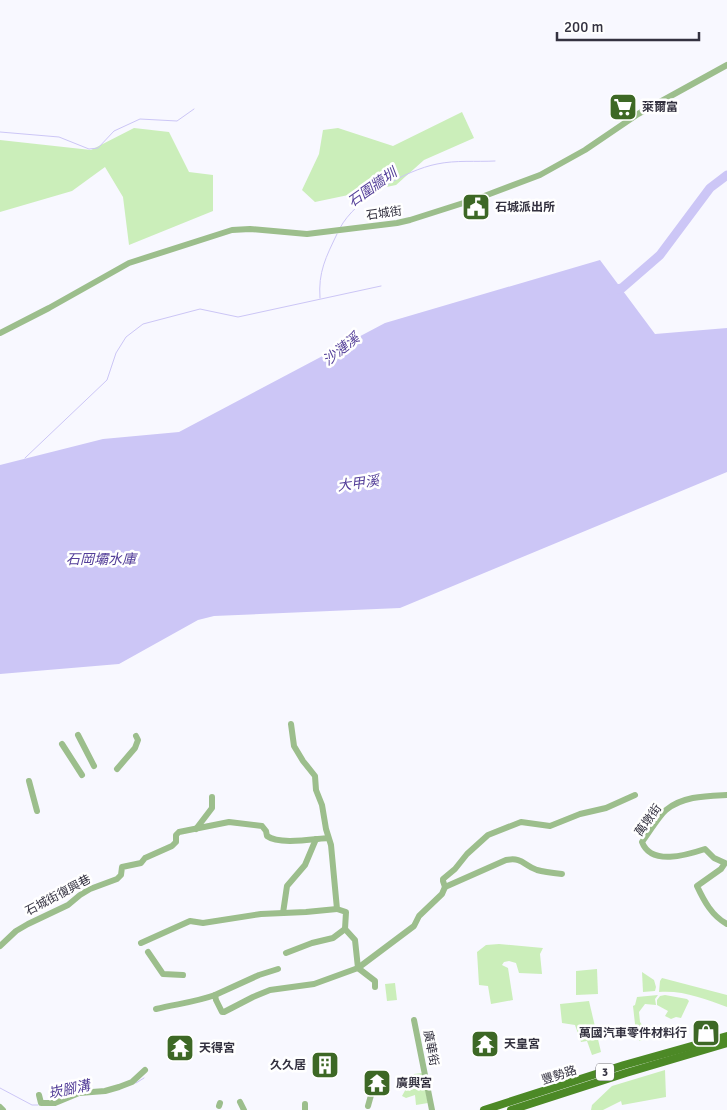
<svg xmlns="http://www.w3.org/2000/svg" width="727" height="1110" font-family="Signika,'Noto Sans TC',sans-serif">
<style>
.green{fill:#cbeeba}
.water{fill:#ccc6f6}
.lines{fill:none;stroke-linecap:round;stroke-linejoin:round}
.stream{stroke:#ccc6f6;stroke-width:1}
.river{stroke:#ccc6f6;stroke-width:9}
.minor{stroke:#9cbe8c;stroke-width:6}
.major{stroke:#4c8926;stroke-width:8}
.labels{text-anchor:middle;stroke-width:5;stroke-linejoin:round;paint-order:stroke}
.shield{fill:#fff;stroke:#717079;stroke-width:1}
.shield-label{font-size:11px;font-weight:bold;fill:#343240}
.poi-label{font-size:12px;font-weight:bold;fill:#343240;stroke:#fff;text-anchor:start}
.street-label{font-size:12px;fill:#343240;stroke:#fff}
.water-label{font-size:14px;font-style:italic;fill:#543f99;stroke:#fff}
</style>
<rect width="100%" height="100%" fill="#f8f8ff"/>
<g class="green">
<path d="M 462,112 L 474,138 L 424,160 L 396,185 L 315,202 L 302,190 L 319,154 L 323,130 L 338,128 L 393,146 Z"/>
<path d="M 134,128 L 169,132 L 189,172 L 213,175 L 213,211 L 129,245 L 123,197 L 105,167 L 72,191 L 0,212 L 0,140 L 91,150 Z"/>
<path d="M 499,944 L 543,948 L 540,954 L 542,974 L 519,973 L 516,963 L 509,961 L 504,962 L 502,965 L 508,968 L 513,1000 L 491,1004 L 488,986 L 479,985 L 477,952 L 486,945 Z"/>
<path d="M 597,969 L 598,994 L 576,995 L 576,971 Z"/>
<path d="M 642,972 L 654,980 L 656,987 L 655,991 L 643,992 Z"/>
<path d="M 662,978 L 727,995 L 727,1007 C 705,999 683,990 659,992 L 660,981 Z"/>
<path d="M 395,983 L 397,1000 L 387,1001 L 385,984 Z"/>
<path d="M 658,995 L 655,999 L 656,1005 L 645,1004 L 639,1012 L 640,1022 L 645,1029 L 649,1028 L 652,1033 L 645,1039 L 639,1041 L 640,1037 L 635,1024 L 633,1006 L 635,1005 L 637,997 Z"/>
<path d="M 665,995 L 687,999 L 689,1001 L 681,1018 L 676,1017 L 671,1019 L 665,1016 L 668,1011 L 657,1005 L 657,1000 L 660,996 Z"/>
<path d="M 589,1001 L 601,1052 L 592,1055 L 587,1041 L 581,1042 L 575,1025 L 562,1023 L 560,1004 Z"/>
<path d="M 665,1070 L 666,1097 L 622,1105 L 621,1101 L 603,1110 L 591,1110 L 592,1105 L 612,1086 Z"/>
<path d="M 422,1073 L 428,1103 L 416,1105 L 415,1095 L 406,1098 L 402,1096 L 414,1074 Z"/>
</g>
<path class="water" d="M 600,260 L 655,334 L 727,328 L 727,472 L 400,608 L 214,616 L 198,620 L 119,664 L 0,674 L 0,465 L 103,439 L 179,432 L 385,323 Z"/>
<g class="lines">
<g class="stream">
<path d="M 0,132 L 59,137 L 89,149 L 98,148 L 114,131 L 140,119 L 177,121 L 194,109"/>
<path d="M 340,228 C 355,199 406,170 437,164 C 456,160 476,162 495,161"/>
<path d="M 320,298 C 318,272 326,257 337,234"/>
<path d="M 25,458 L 107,380 L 116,353 L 126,337 L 143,324 L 200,309 L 238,317 L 381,286"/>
<path d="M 136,1083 L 144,1078"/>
<path d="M 0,1088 L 32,1105 L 38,1105"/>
</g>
<path class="river" d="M 611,290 L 622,288 L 660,255 L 710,188 L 727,175"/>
<g class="minor">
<path d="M 0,333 L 49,308 L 129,263 L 232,230 L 250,229 L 307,234 L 397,223 L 410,220 L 479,198 L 540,175 L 585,150 L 638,114 L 727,65"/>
<path d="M 291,724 L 294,746 L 303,761 L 315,776 L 316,790 L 322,805 L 326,829 L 331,845 L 337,909 L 346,912 L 345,929 L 355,940 L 358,968 L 375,981 L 375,987"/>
<path d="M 78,735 L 94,766"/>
<path d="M 62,744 L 82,775"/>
<path d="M 117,769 L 135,748 L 138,740 L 136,736"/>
<path d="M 29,781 L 37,811"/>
<path d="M 727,795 C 706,796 683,796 666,810 C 659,816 648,834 642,842 C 651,866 687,855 705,849 L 714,858 L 725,863 L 721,869 L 697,886 C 704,901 712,916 727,924"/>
<path d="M 196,829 L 212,808 L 212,797"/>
<path d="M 445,887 L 506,860 C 523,857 523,865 537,870 C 544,872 553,873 562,874"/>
<path d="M 283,913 L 287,886 L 305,865 L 316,839"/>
<path d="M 141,943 L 190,921 L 203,923 L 261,914 L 306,912 L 337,909"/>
<path d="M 0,946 L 16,931 L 28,924 L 68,905 L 80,895 L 90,889 L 117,879 L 121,875 L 122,867 L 141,863 L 145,858 L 172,846 L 176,842 L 176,835 L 179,832 L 229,822 L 262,826 L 266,831 L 267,836 C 279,845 313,839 328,838"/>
<path d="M 148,952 L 163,974 L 183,975"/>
<path d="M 286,953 L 312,943 L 333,938 L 345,929"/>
<path d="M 215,995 L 259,975 L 278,969"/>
<path d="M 156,1009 C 176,1004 196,1002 215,995 L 216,1000 L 222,1012 L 224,1012 L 253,997 L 270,990 L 314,984 L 358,968 L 414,926 L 419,916 L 442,894 L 445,887 L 443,881 L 443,879 L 455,869 L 467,854 L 488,835 L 521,822 L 550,826 L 580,814 L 606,808 L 635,795"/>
<path d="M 414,1020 L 432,1110"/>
<path d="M 39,1095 L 41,1103 L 55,1103 L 79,1093 L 105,1091 L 119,1087 L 132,1082 L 145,1070"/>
<path d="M 240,1102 L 244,1110"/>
<path d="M 219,1106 L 220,1103"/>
<path d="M 368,1106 L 373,1088"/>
<path d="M 0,1107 L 3,1110"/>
<path d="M 305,1110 L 305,1104"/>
</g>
<g class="major">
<path d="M 484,1110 L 624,1065 L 727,1036"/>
<path d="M 511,1110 L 626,1073 L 727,1043"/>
</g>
</g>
<defs>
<symbol id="supermarket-square" viewBox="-11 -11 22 22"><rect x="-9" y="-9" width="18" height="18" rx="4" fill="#3d6825" stroke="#fff"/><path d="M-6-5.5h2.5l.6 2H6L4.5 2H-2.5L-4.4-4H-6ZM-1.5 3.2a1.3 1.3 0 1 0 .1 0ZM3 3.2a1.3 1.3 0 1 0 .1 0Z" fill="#fff"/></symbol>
<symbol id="civic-square" viewBox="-11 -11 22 22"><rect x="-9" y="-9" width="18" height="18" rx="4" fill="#3d6825" stroke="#fff"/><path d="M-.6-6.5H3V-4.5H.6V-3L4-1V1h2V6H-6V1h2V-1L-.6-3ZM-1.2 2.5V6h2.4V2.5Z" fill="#fff"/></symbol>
<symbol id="shop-square" viewBox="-11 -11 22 22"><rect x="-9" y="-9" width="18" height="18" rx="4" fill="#3d6825" stroke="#fff"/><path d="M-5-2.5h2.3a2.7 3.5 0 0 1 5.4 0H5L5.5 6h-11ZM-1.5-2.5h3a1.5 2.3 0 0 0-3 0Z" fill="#fff"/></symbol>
<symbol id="temple-square" viewBox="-11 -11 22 22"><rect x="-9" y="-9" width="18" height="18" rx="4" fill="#3d6825" stroke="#fff"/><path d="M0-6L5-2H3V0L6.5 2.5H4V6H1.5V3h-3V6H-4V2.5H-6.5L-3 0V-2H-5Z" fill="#fff"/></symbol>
<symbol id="building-square" viewBox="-11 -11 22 22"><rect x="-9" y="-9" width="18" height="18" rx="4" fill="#3d6825" stroke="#fff"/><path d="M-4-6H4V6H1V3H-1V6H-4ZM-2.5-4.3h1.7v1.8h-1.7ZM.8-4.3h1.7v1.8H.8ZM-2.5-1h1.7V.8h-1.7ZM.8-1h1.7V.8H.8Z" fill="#fff"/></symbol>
</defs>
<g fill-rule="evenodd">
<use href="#supermarket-square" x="607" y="91" width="32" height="32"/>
<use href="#civic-square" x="460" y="191" width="32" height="32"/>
<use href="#shop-square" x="690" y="1017" width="32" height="32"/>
<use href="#temple-square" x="469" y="1028" width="32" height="32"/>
<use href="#temple-square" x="164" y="1032" width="32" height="32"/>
<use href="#building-square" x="309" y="1049" width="32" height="32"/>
<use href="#temple-square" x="361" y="1067" width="32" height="32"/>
</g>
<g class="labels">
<rect class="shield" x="596" y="1063.5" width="18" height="17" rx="4"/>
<g class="shield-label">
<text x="605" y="1076">3</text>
</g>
<g class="poi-label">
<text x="642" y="111">萊爾富</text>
<text x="495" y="211">石城派出所</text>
<text x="687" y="1037" text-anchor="end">萬國汽車零件材料行</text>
<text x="504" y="1048">天皇宮</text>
<text x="199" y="1052">天得宮</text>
<text x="306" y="1069" text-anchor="end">久久居</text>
<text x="396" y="1087">廣興宮</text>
</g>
<g class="street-label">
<text transform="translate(384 213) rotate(-8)" y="4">石城街</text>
<text transform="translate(648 820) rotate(-54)" y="4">萬墩街</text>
<text transform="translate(58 895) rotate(-28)" y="4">石城街復興巷</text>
<text transform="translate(431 1048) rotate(79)" y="4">廣華街</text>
<text transform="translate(559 1075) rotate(-18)" y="4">豐勢路</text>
</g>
<g class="water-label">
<text transform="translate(372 187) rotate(-35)" y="5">石圍牆圳</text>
<text transform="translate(341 349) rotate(-39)" y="5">沙漣溪</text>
<text transform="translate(358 483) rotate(-8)" y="5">大甲溪</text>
<text x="101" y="564">石岡壩水庫</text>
<text transform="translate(69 1089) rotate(-12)" y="5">崁腳溝</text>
</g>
</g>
<path d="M557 32v8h142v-8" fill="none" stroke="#343240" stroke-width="2.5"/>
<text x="564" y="32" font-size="15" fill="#343240" stroke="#ffffff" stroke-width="4" paint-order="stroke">200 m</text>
</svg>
